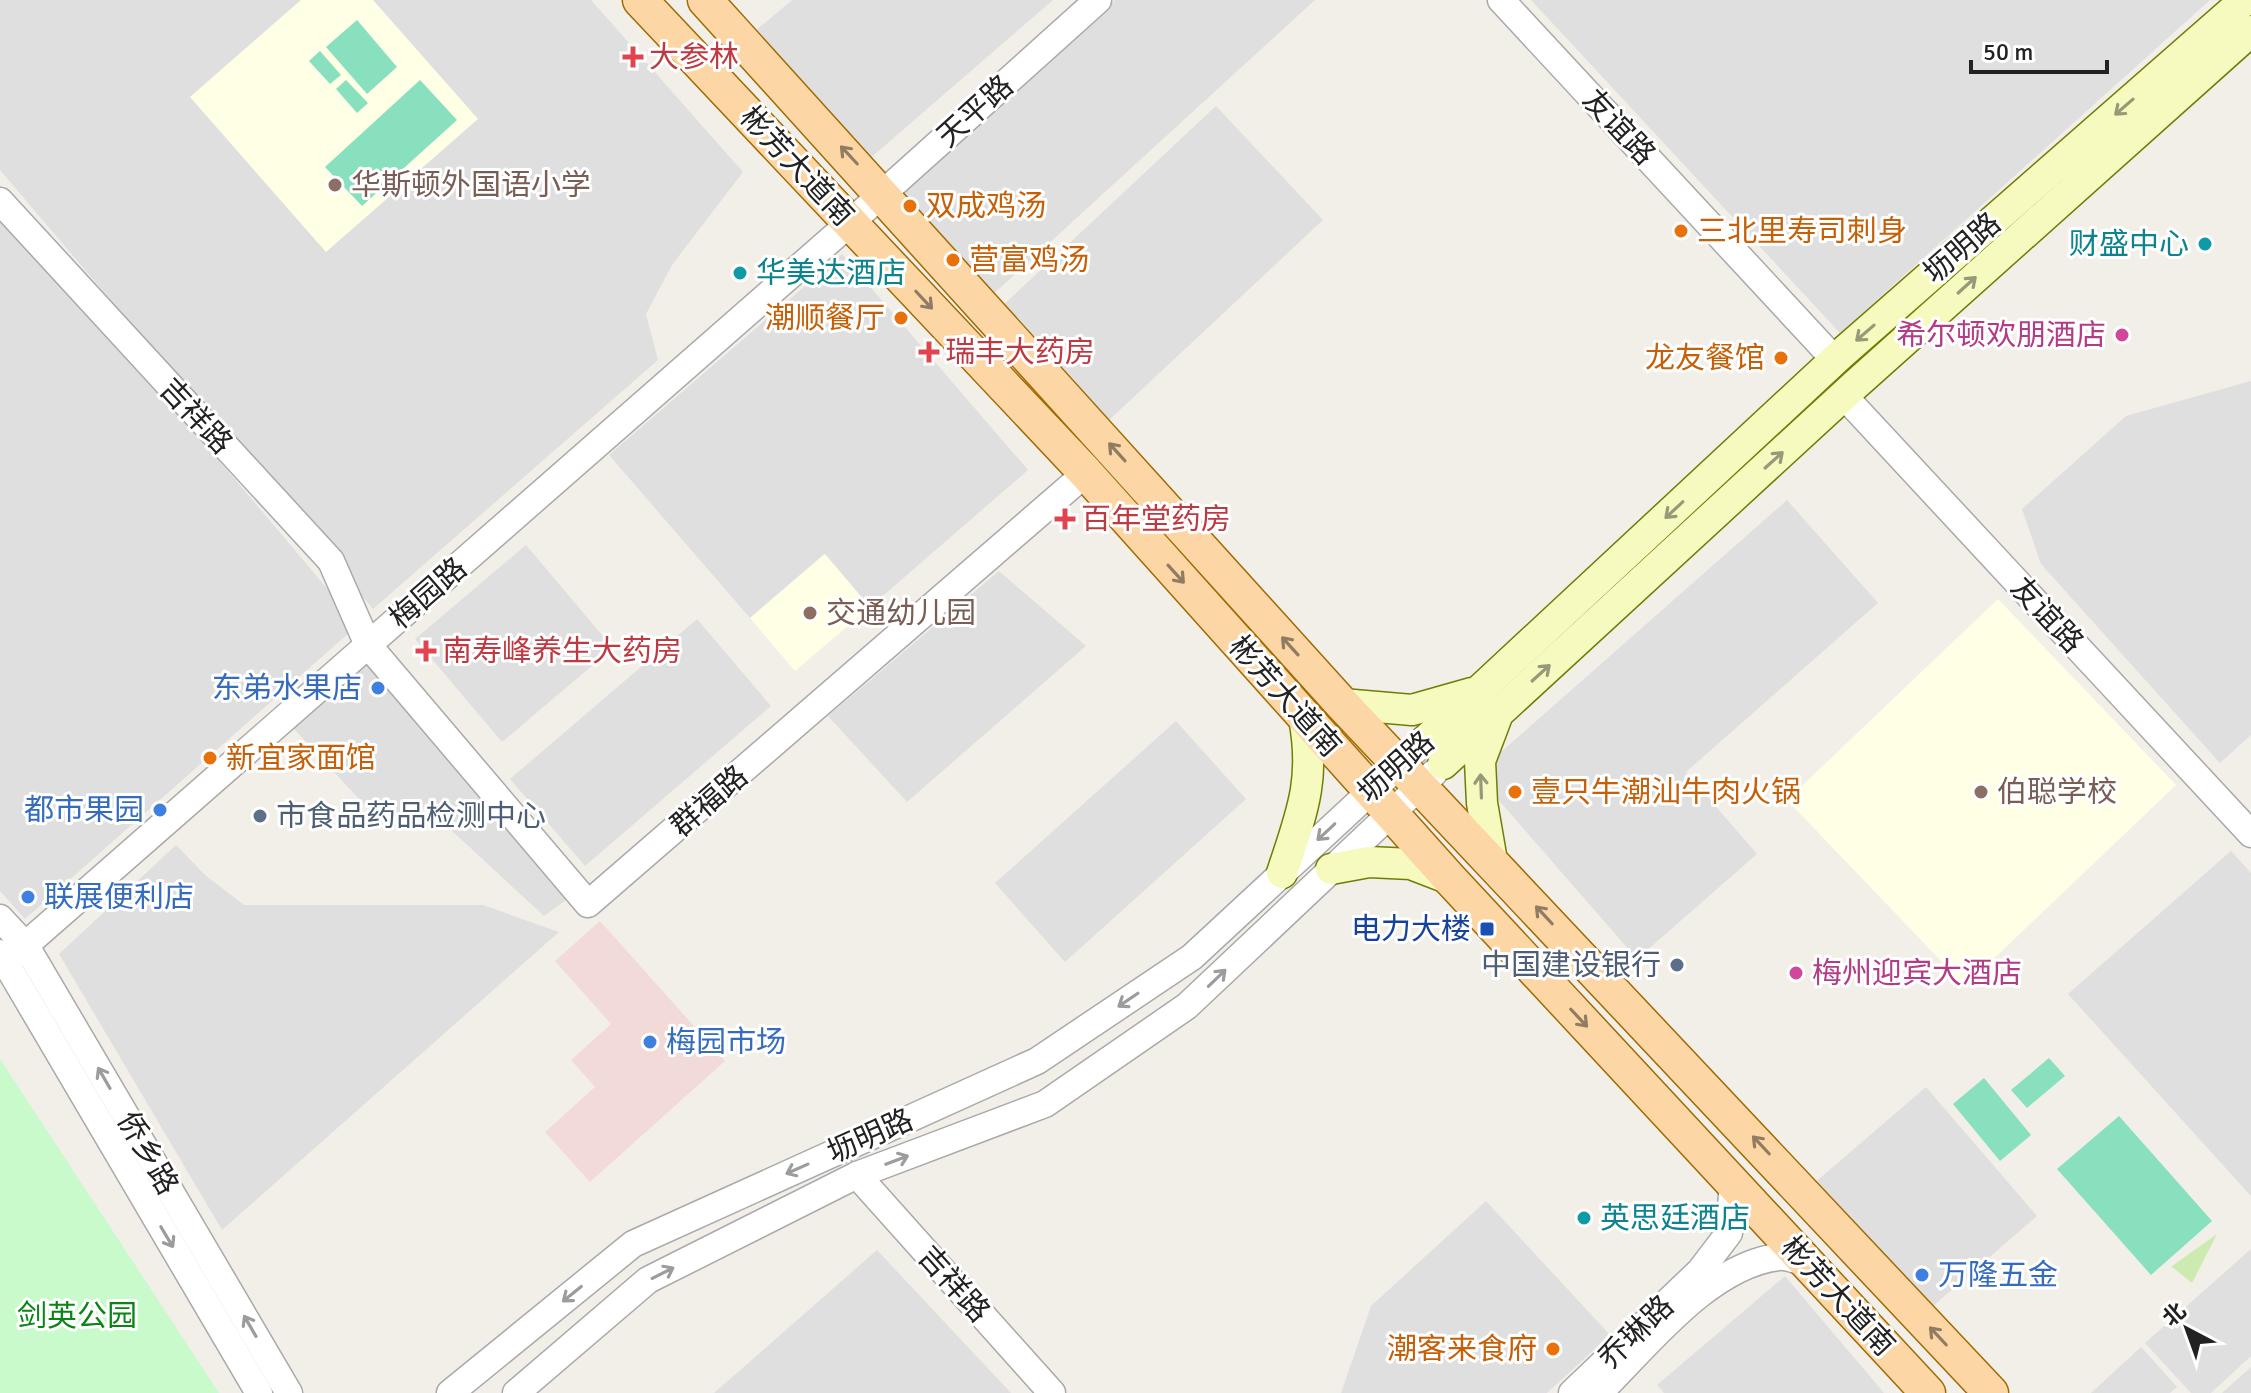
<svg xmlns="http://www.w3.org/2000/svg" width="2251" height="1393" font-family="Signika,'Noto Sans SC',sans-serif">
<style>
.residential{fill:#e0dfdf}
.commercial{fill:#f2dad9}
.education{fill:#ffffe5}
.grass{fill:#cdebb0}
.park{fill:#c8facc}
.pitch{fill:#88e0be}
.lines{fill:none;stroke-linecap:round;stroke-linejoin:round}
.tertiary-casing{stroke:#a9a9a9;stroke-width:29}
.secondary-casing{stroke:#707d05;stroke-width:33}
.primary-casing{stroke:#a06b00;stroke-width:37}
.tertiary{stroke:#fff;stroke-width:26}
.secondary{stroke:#f7fabf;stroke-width:30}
.primary{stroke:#fcd6a4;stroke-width:34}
.oneway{stroke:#979978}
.oneway2{stroke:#8f7c63}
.oneway3{stroke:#9c9c9c}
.health-dot{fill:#e0444e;stroke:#fff;stroke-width:3}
.education-dot{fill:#8d6e63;stroke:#fff;stroke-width:3}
.food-dot{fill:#e8710a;stroke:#fff;stroke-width:3}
.culture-dot{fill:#0f9aa8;stroke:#fff;stroke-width:3}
.hotel-dot{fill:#d1479c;stroke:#fff;stroke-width:3}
.shop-dot{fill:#3f7fe0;stroke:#fff;stroke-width:3}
.service-dot{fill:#5c6f8a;stroke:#fff;stroke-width:3}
.transit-dot{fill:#1a4fb4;stroke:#fff;stroke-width:3}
.labels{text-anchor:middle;stroke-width:6;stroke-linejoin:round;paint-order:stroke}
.health-label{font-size:30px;fill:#be3a42;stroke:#fff;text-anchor:start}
.street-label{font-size:30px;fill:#222;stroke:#fff}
.education-label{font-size:30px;fill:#785e54;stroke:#fff;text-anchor:start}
.food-label{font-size:30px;fill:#c56008;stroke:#fff;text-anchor:start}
.culture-label{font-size:30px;fill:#0d838f;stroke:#fff;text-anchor:start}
.hotel-label{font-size:30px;fill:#b23c85;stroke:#fff;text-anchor:end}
.shop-label{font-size:30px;fill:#366cbe;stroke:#fff;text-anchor:start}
.service-label{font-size:30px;fill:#4e5e75;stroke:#fff;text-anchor:start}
.transit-label{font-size:30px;fill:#164399;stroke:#fff;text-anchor:end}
.park-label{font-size:30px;fill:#0c8416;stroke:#fff}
</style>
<rect width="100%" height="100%" fill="#f2efe9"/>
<g class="residential">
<path d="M 0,0 L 591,0 L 743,172 L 672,265 L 646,314 L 658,360 L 373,609 L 0,170 Z"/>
<path d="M 792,0 L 1053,0 L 867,161 L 755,31 Z"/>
<path d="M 1115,0 L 1315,0 L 976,310 L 885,210 Z"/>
<path d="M 1531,0 L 2210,0 L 1840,333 Z"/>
<path d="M 1216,106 L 1323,220 L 1107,422 L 1000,308 Z"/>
<path d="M 0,201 L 358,625 L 25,919 L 0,891 Z"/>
<path d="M 842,254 L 1028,470 L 870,607 L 824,554 L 750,618 L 609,455 Z"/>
<path d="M 2251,381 L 2251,735 L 2220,763 L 2041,564 L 2022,509 L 2126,416 Z"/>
<path d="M 1787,500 L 1878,603 L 1686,772 L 1757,854 L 1637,959 L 1476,774 Z"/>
<path d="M 526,545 L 613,648 L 502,742 L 415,639 Z"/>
<path d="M 999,571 L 1086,646 L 907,802 L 828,716 Z"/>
<path d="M 697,619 L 771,706 L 585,866 L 510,779 Z"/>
<path d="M 369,658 L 573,895 L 544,916 L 425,806 L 389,831 L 291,726 Z"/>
<path d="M 1176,721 L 1246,799 L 1065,962 L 995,883 Z"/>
<path d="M 176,845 L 205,875 L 244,905 L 483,905 L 559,932 L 222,1230 L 59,954 Z"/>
<path d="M 2231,851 L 2251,873 L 2251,1196 L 2068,994 Z"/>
<path d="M 1926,1087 L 2037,1216 L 1917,1320 L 1805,1191 Z"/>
<path d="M 1486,1201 L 1610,1335 L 1547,1393 L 1341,1393 L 1371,1306 Z"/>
<path d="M 2251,1249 L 2251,1356 L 2211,1393 L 2191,1393 L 2145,1343 Z"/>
<path d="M 877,1250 L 1011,1393 L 714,1393 Z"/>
<path d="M 1785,1276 L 1884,1393 L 1664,1393 L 1657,1385 Z"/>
<path d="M 2141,1347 L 2177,1387 L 2170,1393 L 2091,1393 Z"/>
<path d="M 2251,1367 L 2251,1393 L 2222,1393 Z"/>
</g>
<path class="commercial" d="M 600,921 L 725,1061 L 590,1182 L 545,1132 L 595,1087 L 571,1060 L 611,1024 L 555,961 Z"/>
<g class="education">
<path d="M 301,0 L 373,0 L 478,119 L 326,252 L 190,97 Z"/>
<path d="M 825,554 L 870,607 L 795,671 L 750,618 Z"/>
<path d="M 1998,599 L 2176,785 L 1965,986 L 1787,800 Z"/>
</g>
<path class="grass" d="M 2217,1234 L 2192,1283 L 2171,1266 L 2172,1266 Z"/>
<path class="park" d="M 0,1059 L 219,1393 L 0,1393 Z"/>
<g class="pitch">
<path d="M 357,20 L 397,67 L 367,94 L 326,47 Z"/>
<path d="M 320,51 L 341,75 L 330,84 L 309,61 Z"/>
<path d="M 346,80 L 368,103 L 357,113 L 336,89 Z"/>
<path d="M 420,80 L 457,120 L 362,206 L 325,167 Z"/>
<path d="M 2049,1058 L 2065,1076 L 2027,1108 L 2011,1090 Z"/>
<path d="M 1984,1078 L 2031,1135 L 2000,1161 L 1953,1104 Z"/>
<path d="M 2119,1116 L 2212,1221 L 2151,1275 L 2057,1169 Z"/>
</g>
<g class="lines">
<defs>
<g id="tertiary">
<path d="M 1501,0 L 1835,360"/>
<path d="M 0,201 L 331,561 L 368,645 L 588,904 L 1086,473"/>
<path d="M 1844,396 L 2251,834"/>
<path d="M 0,918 L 26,946 L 289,1393"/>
<path d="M 0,953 L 259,1393"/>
<path d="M 5,963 L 851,222 L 1098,0"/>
<path d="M 857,1175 L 1052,1393"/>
<path d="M 450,1393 L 633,1244 L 1037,1061 L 1192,957 L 1424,742"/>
<path d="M 516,1393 L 648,1280 L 857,1175 L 1045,1104 L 1187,1006 L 1434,773"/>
<path d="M 1572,1393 L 1700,1271 L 1729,1233 L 1733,1182"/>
<path d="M 1599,1393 C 1647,1346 1708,1266 1778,1257 C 1787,1256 1798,1261 1807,1263"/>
</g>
<g id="secondary">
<path d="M 1342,704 L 1412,710 L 1472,693"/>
<path d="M 1424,742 L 1840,355 L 2245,0"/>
<path d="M 1443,764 L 1855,385 L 2251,31"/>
<path d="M 1492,861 L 1482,803 L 1480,761 L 1496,719"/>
<path d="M 1331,869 L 1369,862 L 1411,864 L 1450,879"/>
<path d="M 1282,873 C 1301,815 1316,781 1304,718"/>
</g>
<g id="primary">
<path d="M 640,0 L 1086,473 L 1450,879 L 1928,1393"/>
<path d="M 705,0 L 1342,704 L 1991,1393"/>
</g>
</defs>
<use href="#tertiary" class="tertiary-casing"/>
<use href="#secondary" class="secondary-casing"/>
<use href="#primary" class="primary-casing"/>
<use href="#tertiary" class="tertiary"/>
<use href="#secondary" class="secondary"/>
<use href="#primary" class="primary"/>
</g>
<defs><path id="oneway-shaft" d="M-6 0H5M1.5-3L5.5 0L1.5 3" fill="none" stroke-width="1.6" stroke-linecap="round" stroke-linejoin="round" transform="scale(2)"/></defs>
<g class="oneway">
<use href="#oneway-shaft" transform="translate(2124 107) rotate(139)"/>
<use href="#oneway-shaft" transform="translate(1967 285) rotate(-42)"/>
<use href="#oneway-shaft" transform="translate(1865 333) rotate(139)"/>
<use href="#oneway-shaft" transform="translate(1774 460) rotate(-42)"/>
<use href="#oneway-shaft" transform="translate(1674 510) rotate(137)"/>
<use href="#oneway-shaft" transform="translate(1541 673) rotate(-42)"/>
<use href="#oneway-shaft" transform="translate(1481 786) rotate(-92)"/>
</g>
<g class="oneway2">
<use href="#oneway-shaft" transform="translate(849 155) rotate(-133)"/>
<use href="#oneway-shaft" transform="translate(924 300) rotate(47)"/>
<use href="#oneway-shaft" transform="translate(1117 452) rotate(-132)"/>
<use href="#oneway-shaft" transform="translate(1176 574) rotate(48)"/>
<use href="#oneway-shaft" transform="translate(1290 646) rotate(-132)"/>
<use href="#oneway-shaft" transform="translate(1544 915) rotate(-133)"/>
<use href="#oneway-shaft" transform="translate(1579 1018) rotate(47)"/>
<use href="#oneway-shaft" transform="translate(1761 1145) rotate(-133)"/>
<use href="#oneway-shaft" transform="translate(1938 1336) rotate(-133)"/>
</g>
<g class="oneway3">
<use href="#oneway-shaft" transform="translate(1326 832) rotate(137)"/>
<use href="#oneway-shaft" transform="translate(1217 978) rotate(-44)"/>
<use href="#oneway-shaft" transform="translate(1128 1000) rotate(146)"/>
<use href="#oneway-shaft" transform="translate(104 1078) rotate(-120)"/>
<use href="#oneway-shaft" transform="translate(897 1160) rotate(-21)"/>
<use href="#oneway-shaft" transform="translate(797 1169) rotate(156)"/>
<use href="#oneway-shaft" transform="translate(167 1237) rotate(59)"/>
<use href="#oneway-shaft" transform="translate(663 1273) rotate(-27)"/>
<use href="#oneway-shaft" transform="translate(572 1294) rotate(141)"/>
<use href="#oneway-shaft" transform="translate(250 1326) rotate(-120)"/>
</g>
<g class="health-dot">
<path d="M629 45h8v8h8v8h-8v8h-8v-8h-8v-8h8z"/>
<path d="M925 340h8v8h8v8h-8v8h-8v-8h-8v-8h8z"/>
<path d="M1061 507h8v8h8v8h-8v8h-8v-8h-8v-8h8z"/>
<path d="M422 639h8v8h8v8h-8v8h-8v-8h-8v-8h8z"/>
</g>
<g class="education-dot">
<circle cx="335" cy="185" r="8"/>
<circle cx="810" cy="613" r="8"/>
<circle cx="1981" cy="792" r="8"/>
</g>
<g class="food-dot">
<circle cx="910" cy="206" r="8"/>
<circle cx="1681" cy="231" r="8"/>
<circle cx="953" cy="260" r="8"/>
<circle cx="901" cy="318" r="8"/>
<circle cx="1781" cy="358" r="8"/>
<circle cx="210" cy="758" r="8"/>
<circle cx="1515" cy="792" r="8"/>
<circle cx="1553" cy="1349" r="8"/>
</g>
<g class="culture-dot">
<circle cx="2205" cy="244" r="8"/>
<circle cx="740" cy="273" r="8"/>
<circle cx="1584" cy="1218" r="8"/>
</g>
<g class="hotel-dot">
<circle cx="2122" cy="335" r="8"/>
<circle cx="1796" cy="973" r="8"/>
</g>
<g class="shop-dot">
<circle cx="378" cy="688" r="8"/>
<circle cx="160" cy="810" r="8"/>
<circle cx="28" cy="897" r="8"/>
<circle cx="650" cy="1042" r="8"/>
<circle cx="1922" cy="1275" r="8"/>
</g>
<g class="service-dot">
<circle cx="260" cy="816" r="8"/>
<circle cx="1677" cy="965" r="8"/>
</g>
<rect class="transit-dot" x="1479" y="921" width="16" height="16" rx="4"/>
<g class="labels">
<g class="health-label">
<text x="649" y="67">大参林</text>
<text x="945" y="362">瑞丰大药房</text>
<text x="1081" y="529">百年堂药房</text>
<text x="442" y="661">南寿峰养生大药房</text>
</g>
<g class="street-label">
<text transform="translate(975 111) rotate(-42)" y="10">天平路</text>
<text transform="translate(1619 127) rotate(47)" y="10">友谊路</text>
<text transform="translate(797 166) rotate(47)" y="10">彬芳大道南</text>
<text transform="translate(1962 248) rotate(-41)" y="10">坜明路</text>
<text transform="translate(196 416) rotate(47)" y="10">吉祥路</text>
<text transform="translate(428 593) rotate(-41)" y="10">梅园路</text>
<text transform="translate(2047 615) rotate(47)" y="10">友谊路</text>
<text transform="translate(1285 696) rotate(48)" y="10">彬芳大道南</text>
<text transform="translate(1396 767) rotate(-42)" y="10">坜明路</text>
<text transform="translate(709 801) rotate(-41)" y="10">群福路</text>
<text transform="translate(870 1136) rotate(-24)" y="10">坜明路</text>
<text transform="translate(148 1153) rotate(60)" y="10">侨乡路</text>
<text transform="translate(954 1284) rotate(48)" y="10">吉祥路</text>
<text transform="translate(1838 1296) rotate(47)" y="10">彬芳大道南</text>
<text transform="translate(1636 1332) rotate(-44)" y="10">乔琳路</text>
</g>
<g class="education-label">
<text x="351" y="195">华斯顿外国语小学</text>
<text x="826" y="623">交通幼儿园</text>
<text x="1997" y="802">伯聪学校</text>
</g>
<g class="food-label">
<text x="926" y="216">双成鸡汤</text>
<text x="1697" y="241">三北里寿司刺身</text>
<text x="969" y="270">营富鸡汤</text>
<text x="885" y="328" text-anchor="end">潮顺餐厅</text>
<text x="1765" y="368" text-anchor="end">龙友餐馆</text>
<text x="226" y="768">新宜家面馆</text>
<text x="1531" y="802">壹只牛潮汕牛肉火锅</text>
<text x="1537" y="1359" text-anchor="end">潮客来食府</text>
</g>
<g class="culture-label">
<text x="2189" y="254" text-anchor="end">财盛中心</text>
<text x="756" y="283">华美达酒店</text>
<text x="1600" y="1228">英思廷酒店</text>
</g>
<g class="hotel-label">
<text x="2106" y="345">希尔顿欢朋酒店</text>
<text x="1812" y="983" text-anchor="start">梅州迎宾大酒店</text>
</g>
<g class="shop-label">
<text x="362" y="698" text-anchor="end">东弟水果店</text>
<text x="144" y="820" text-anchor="end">都市果园</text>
<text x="44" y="907">联展便利店</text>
<text x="666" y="1052">梅园市场</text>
<text x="1938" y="1285">万隆五金</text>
</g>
<g class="service-label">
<text x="276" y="826">市食品药品检测中心</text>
<text x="1661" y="975" text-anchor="end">中国建设银行</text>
</g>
<g class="transit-label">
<text x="1471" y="939">电力大楼</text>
</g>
<g class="park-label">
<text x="77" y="1326">剑英公园</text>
</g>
</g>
<g transform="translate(2187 1329) rotate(319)" stroke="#ffffff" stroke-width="6" paint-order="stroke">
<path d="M0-6L14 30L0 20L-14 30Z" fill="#222222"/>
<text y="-12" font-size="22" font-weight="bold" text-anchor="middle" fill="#222222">北</text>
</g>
<path d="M1971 60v12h136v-12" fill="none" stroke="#222222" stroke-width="4"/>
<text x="1983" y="60" font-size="24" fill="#222222" stroke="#ffffff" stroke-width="6" paint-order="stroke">50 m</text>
</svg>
